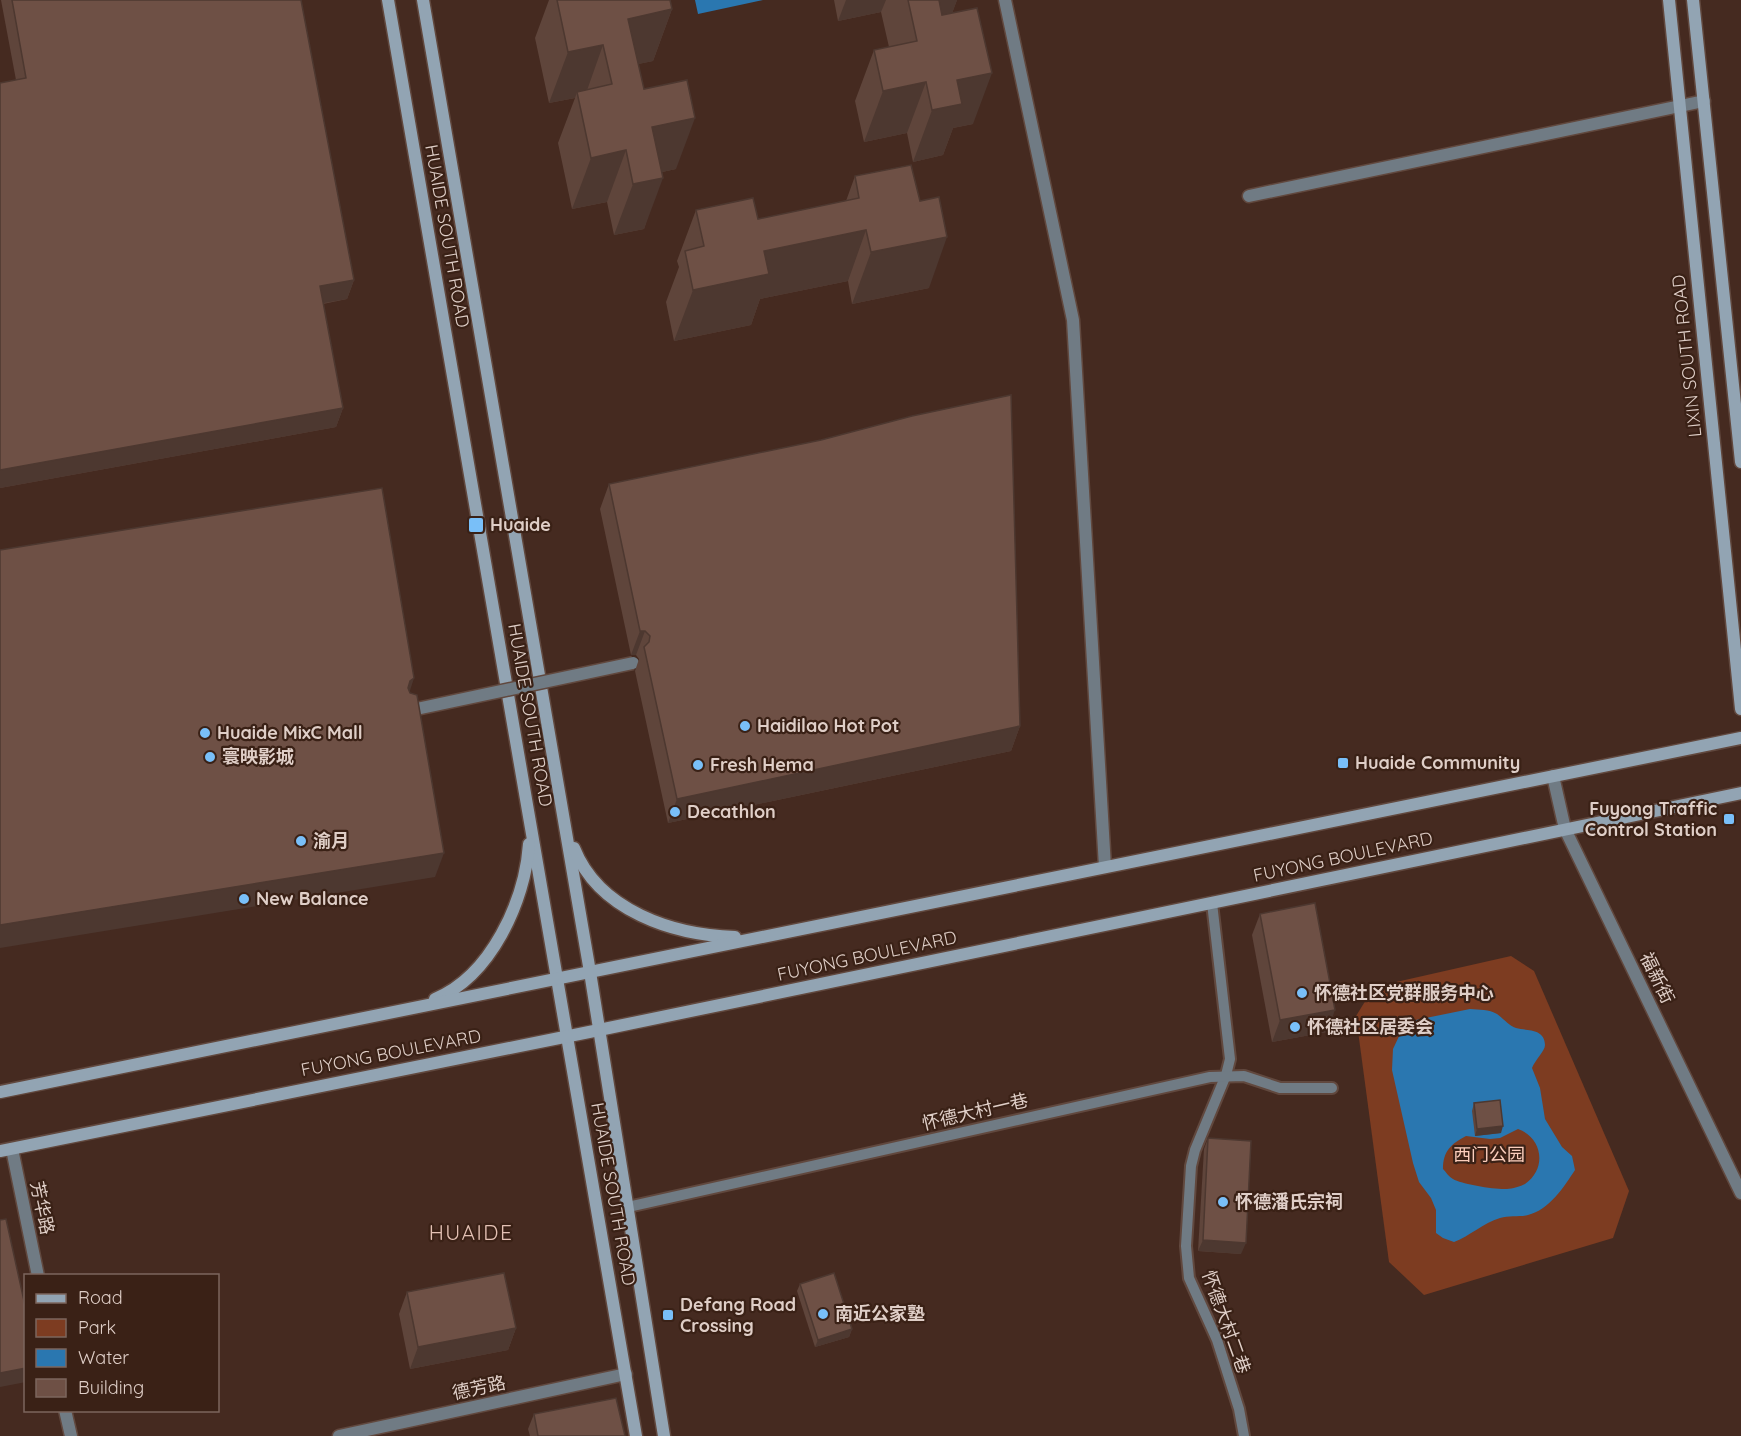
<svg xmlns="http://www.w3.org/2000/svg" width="1741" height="1436" font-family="Quicksand,'Noto Sans SC',sans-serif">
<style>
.green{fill:#7d3c21}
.water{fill:#2a77b0;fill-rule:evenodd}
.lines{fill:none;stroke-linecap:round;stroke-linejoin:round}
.lane-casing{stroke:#61483e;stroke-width:14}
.street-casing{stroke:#61483e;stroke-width:15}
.secondary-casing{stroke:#61483e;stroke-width:15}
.lane{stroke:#707b84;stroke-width:10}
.street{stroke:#707b84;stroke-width:12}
.secondary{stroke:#92a4b3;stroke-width:12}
.street-bridge-casing{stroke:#61483e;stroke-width:15;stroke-linecap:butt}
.street-bridge{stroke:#707b84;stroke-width:12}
.wall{fill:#5f453b}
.shaded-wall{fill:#4d3830}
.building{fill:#6e5045;stroke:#4d3830;stroke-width:1.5}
.poi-dot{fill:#79bff8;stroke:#3a2116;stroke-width:2}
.labels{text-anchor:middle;stroke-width:4.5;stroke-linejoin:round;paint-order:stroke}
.street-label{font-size:18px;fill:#dfcec7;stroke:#3a2116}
.poi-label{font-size:18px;font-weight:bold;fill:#dfcec7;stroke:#3a2116;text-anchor:start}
.park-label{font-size:18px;fill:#fccebc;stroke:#3a2116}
.quarter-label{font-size:21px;letter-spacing:1.5px;fill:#e4c1b4;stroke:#3a2116}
</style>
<rect width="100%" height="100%" fill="#452a20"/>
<path class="green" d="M 1511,956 L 1534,971 L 1629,1191 L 1613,1238 L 1424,1295 L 1389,1262 L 1356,1016 L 1374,987 Z"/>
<g class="water">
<path d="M 695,0 L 763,0 L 698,14 Z"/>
<path d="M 1470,1009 C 1479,1010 1489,1009 1497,1014 C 1504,1019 1508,1025 1516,1028 C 1526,1031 1545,1028 1545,1045 C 1545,1051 1535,1060 1532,1068 L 1540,1088 L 1545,1119 L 1562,1147 L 1572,1156 L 1575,1170 C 1564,1187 1549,1210 1528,1215 C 1519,1217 1509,1215 1500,1218 C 1483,1223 1470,1236 1454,1242 L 1443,1238 L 1436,1233 L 1436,1210 L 1431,1198 L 1419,1182 L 1413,1163 L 1392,1070 L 1393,1049 L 1401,1032 L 1416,1020 ZM 1518,1129 C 1543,1138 1547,1169 1525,1184 C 1521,1186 1512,1189 1507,1189 C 1497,1190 1461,1184 1453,1179 C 1449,1177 1446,1172 1443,1169 C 1443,1151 1451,1144 1466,1136 L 1490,1139 L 1500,1138 Z"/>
</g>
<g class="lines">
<defs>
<g id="lane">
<path d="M 1212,903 L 1230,1059 L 1226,1075 L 1195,1150 L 1191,1166 L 1186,1246 L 1189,1278 L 1217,1340 L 1239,1409 L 1244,1436"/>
<path d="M 628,1207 L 1210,1077 L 1244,1076 L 1280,1088 L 1332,1088"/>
</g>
<g id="street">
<path d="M 1005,0 L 1073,320 L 1105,867"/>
<path d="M 1249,196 L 1704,101"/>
<path d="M 1553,776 L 1565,829 L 1741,1193"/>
<path d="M 12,1149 L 38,1276"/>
<path d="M 65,1410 L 71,1436"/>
<path d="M 339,1436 L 626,1374"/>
</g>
<g id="secondary">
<path d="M 388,0 L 636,1436"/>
<path d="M 423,0 L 590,972 L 664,1436"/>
<path d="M 1669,0 L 1741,709"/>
<path d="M 1693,0 L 1741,462"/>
<path d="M 574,848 C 599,911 673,935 735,937"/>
<path d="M 435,999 C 491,976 525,901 529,844"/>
<path d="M 0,1092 L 1741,738"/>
<path d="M 0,1151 L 599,1030 L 1741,793"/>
</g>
</defs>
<use href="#lane" class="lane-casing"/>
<use href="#street" class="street-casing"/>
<use href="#secondary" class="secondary-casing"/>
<use href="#lane" class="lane"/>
<use href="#street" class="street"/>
<use href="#secondary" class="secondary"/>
<defs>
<path id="street-bridge" d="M 407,711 L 633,663"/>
</defs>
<use href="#street-bridge" class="street-bridge-casing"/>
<use href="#street-bridge" class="street-bridge"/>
</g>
<g class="wall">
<path d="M 1,0 L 301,0 L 354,280 L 347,299 L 323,304 L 343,408 L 336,427 L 0,488 L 0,83 L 16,80 Z"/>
<path d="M 549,0 L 670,0 L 672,9 L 653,61 L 638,64 L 644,89 L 676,169 L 662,172 L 644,229 L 614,235 L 607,202 L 572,209 L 558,143 L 575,98 L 549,103 L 535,38 Z"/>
<path d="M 834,0 L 957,0 L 952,13 L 973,124 L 953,128 L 943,155 L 913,162 L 907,133 L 864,142 L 855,101 L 874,50 L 889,47 L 881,12 L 838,21 Z"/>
<path d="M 855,176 L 929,288 L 852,304 L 848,281 L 760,299 L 751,325 L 674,341 L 666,302 L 679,267 L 677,261 L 696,210 L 758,219 L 846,201 Z"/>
<path d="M 609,484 L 1020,726 L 1011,751 L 668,823 L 635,671 L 639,659 L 636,655 L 631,655 L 600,509 Z"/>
<path d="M 1260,914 L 1327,1032 L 1272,1042 L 1252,935 Z"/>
<path d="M 1474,1103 L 1501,1133 L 1475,1136 L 1472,1111 Z"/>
<path d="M 1208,1138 L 1241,1254 L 1198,1251 L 1204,1149 Z"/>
<path d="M 800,1284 L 852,1329 L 849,1337 L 815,1347 L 797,1291 Z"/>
<path d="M 407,1292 L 516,1328 L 508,1350 L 410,1369 L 399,1314 Z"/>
<path d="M 534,1414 L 625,1436 L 530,1436 L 528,1429 Z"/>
</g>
<g class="shaded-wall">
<path d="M 846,0 L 886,0 L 881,12 L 838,21 Z"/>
<path d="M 925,0 L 957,0 L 950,19 L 915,26 Z"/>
<path d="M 672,9 L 653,61 L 610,70 L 628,19 Z"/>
<path d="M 603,45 L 585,96 L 577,92 L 575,98 L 549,103 L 568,52 Z"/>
<path d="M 992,73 L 973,124 L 953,128 L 943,155 L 913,162 L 932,110 L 957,80 Z"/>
<path d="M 926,82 L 907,133 L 864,142 L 883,91 Z"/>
<path d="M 695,118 L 676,169 L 634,178 L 652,127 Z"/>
<path d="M 626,150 L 607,202 L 572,209 L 591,158 Z"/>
<path d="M 663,178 L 644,229 L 614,235 L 633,184 Z"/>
<path d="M 866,230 L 848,281 L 760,299 L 751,325 L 674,341 L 693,290 L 764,251 Z"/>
<path d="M 947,237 L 929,288 L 852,304 L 871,252 Z"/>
<path d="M 354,280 L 347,299 L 313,305 L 320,286 Z"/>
<path d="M 343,408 L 336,427 L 0,488 L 0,470 Z"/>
<path d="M 640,631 L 645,631 L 636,655 L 631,655 Z"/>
<path d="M 414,678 L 406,703 L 401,705 L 410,681 Z"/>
<path d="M 1020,726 L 1011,751 L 668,823 L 677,799 Z"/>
<path d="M 444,853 L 435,877 L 0,948 L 0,925 Z"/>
<path d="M 1335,1010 L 1327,1032 L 1272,1042 L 1280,1020 Z"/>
<path d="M 1503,1126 L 1501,1133 L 1475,1136 L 1477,1129 Z"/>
<path d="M 1203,1240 L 1246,1243 L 1241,1254 L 1198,1251 Z"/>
<path d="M 516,1328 L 508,1350 L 410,1369 L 418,1347 Z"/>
<path d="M 852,1329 L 849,1337 L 815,1347 L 818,1340 Z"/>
<path d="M 26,1368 L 26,1382 L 0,1387 L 0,1373 Z"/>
</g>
<g class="building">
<path d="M 12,0 L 301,0 L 354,280 L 320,286 L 343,408 L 0,470 L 0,83 L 26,78 Z"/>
<path d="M 557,0 L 670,0 L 672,9 L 628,19 L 644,89 L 687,80 L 695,118 L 652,127 L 663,178 L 633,184 L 626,150 L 591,158 L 577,92 L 612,84 L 603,45 L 568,52 Z"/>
<path d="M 908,0 L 939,0 L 942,15 L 977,8 L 992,73 L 957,80 L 962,104 L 932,110 L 926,82 L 883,91 L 874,50 L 917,41 Z"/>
<path d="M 911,165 L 920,201 L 939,197 L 947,237 L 871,252 L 866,230 L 764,251 L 769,274 L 693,290 L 685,251 L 704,246 L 696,210 L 753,198 L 758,219 L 859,198 L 855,176 Z"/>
<path d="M 1011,395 L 1020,726 L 677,799 L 644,647 L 649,642 L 650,636 L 645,631 L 640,631 L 609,484 L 821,440 L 912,416 Z"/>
<path d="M 382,488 L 414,678 L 410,681 L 408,688 L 410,693 L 417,695 L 444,853 L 0,925 L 0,550 Z"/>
<path d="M 1315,903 L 1335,1010 L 1280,1020 L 1260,914 Z"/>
<path d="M 1500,1100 L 1503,1126 L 1477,1129 L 1474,1103 Z"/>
<path d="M 1208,1138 L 1251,1141 L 1246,1243 L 1203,1240 Z"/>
<path d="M 6,1219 L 26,1310 L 26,1368 L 0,1373 L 0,1220 Z"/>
<path d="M 504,1273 L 516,1328 L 418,1347 L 407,1292 Z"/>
<path d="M 834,1273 L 852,1329 L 818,1340 L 800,1284 Z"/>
<path d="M 616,1398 L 625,1436 L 538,1436 L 534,1414 Z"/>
</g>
<g class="poi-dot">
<rect x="468" y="517" width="16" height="16" rx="3"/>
<circle cx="745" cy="726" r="6"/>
<circle cx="205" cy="733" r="6"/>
<circle cx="210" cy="757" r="6"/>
<rect x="1337" y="757" width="12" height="12" rx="3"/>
<circle cx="698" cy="765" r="6"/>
<circle cx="675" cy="812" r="6"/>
<rect x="1723" y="813" width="12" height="12" rx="3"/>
<circle cx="301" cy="841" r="6"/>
<circle cx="244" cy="899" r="6"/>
<circle cx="1302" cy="993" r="6"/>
<circle cx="1295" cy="1027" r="6"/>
<circle cx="1223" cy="1202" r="6"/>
<circle cx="823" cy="1314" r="6"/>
<rect x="662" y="1309" width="12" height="12" rx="3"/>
</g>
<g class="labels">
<g class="street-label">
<text transform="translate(447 236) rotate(80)" y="6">HUAIDE SOUTH ROAD</text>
<text transform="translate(1687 356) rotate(-96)" y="6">LIXIN SOUTH ROAD</text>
<text transform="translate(530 715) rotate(80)" y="6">HUAIDE SOUTH ROAD</text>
<text transform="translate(1343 857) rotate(-12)" y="6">FUYONG BOULEVARD</text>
<text transform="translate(867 956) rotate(-12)" y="6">FUYONG BOULEVARD</text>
<text transform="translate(1657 978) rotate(64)" y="6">福新街</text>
<text transform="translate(391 1053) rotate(-11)" y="6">FUYONG BOULEVARD</text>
<text transform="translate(975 1112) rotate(-13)" y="6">怀德大村一巷</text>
<text transform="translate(613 1194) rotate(80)" y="6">HUAIDE SOUTH ROAD</text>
<text transform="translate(42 1208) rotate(78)" y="6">芳华路</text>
<text transform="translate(1226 1322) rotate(70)" y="6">怀德大村二巷</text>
<text transform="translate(479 1388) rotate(-12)" y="6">德芳路</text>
</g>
<g class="poi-label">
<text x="490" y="531">Huaide</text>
<text x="757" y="732">Haidilao Hot Pot</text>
<text x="217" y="739">Huaide MixC Mall</text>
<text x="222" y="763">寰映影城</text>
<text x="1355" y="769">Huaide Community</text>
<text x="710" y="771">Fresh Hema</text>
<text x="1717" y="815" text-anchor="end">Fuyong Traffic<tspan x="1717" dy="21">Control Station</tspan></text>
<text x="687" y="818">Decathlon</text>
<text x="313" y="847">渝月</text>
<text x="256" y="905">New Balance</text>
<text x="1314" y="999">怀德社区党群服务中心</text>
<text x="1307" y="1033">怀德社区居委会</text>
<text x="1235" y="1208">怀德潘氏宗祠</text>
<text x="680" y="1311">Defang Road<tspan x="680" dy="21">Crossing</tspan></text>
<text x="835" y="1320">南近公家塾</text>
</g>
<g class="park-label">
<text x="1489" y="1161">西门公园</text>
</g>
<g class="quarter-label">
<text x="471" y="1240">HUAIDE</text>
</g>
</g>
<rect x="24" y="1274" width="195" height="138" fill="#3a2116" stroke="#7c665d" stroke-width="1.5"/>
<rect x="36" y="1294" width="30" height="9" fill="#92a4b3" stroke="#7c665d" stroke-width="1.5"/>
<text x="78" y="1304" font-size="18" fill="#dfcec7">Road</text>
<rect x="36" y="1319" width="30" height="18" fill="#7d3c21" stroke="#7c665d" stroke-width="1.5"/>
<text x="78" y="1334" font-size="18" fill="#dfcec7">Park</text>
<rect x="36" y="1349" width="30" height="18" fill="#2a77b0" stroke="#7c665d" stroke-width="1.5"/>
<text x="78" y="1364" font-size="18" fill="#dfcec7">Water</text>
<rect x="36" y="1379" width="30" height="18" fill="#6e5045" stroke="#7c665d" stroke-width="1.5"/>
<text x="78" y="1394" font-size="18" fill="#dfcec7">Building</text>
</svg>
